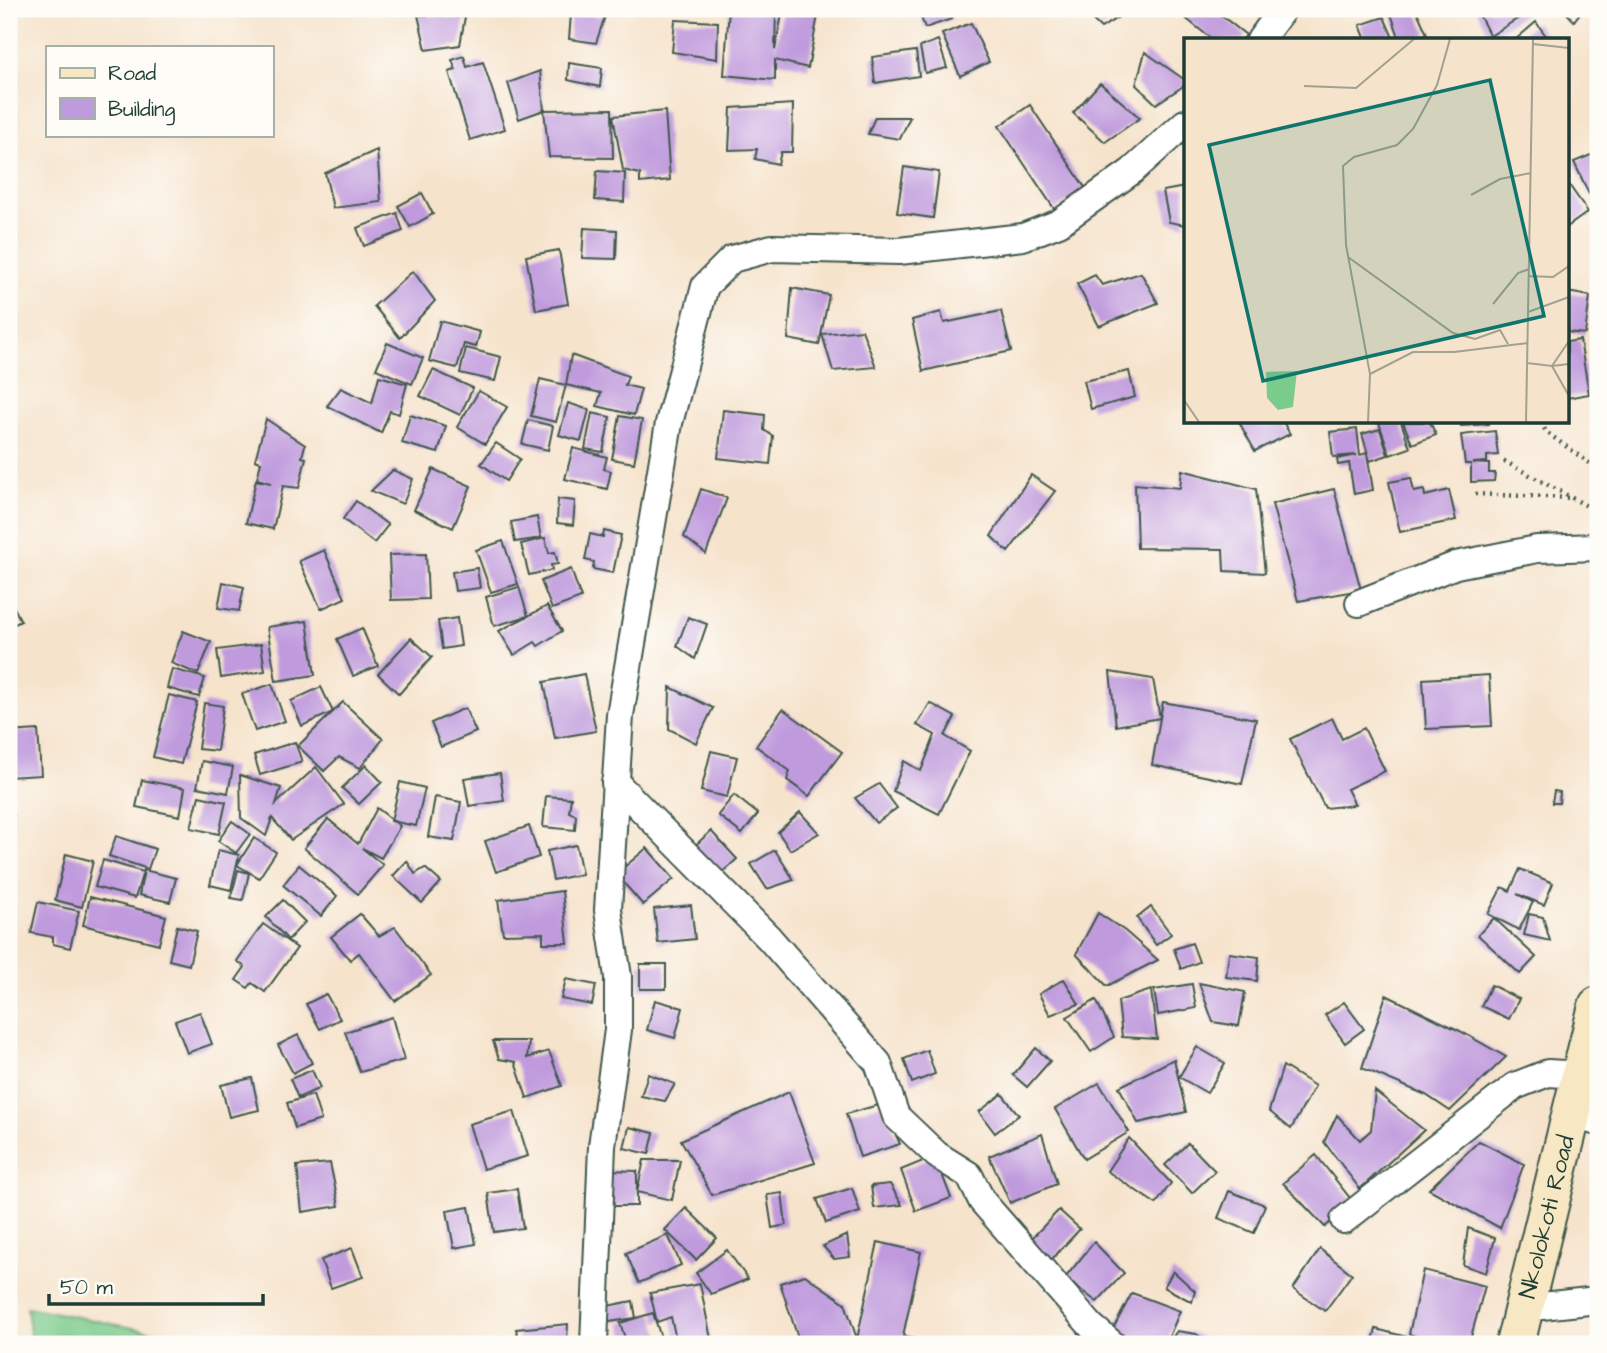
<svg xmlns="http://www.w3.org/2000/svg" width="1607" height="1353" font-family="'Architects Daughter',sans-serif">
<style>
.green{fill:#7bcb8c;stroke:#4d8460;stroke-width:2}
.building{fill:#bf9add}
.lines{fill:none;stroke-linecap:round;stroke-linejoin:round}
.street-casing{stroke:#3f564b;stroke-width:30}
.secondary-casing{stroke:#3f564b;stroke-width:42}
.path{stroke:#3f564b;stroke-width:4.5;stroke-dasharray:2 5;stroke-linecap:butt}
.street{stroke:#fff;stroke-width:26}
.secondary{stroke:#f7e8c3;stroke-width:38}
.labels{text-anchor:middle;stroke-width:6;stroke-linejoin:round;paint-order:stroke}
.street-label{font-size:24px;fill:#1f3d34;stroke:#fdfcf7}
.inset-road{fill:none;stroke:#a0a18f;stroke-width:2}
.view{fill:#0f766e;fill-opacity:0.15;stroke:#0f766e;stroke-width:3.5}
.inset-edge{fill:none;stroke:#1f3d34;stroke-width:3.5}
</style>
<rect width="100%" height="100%" fill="#fdfcf7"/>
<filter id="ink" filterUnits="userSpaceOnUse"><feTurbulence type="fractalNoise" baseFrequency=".0143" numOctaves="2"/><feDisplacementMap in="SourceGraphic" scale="14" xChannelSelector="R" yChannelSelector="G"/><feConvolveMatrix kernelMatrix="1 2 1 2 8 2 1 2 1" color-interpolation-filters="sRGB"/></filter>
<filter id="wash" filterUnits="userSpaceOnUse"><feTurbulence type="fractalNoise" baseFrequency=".00686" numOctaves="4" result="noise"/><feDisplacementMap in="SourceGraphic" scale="28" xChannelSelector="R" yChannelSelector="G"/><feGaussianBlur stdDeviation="1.57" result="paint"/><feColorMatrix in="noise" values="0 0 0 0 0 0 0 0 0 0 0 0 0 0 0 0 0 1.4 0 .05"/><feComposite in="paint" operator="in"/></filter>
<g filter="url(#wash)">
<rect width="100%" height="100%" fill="#f6e3cc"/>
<path class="green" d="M 27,1307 L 194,1340 L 194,1344 L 28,1344 L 30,1333 Z"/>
<g id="blocks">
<g class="building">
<path d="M 729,9 L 776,9 L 775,50 L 783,9 L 819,10 L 808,68 L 775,60 L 775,80 L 724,75 Z"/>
<path d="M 918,9 L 948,9 L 952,19 L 925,28 Z"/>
<path d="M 1081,9 L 1112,9 L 1120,16 L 1101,28 Z"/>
<path d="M 1174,9 L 1213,9 L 1246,35 L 1242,40 L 1213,40 Z"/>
<path d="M 1240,9 L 1259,9 L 1255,17 Z"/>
<path d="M 1393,9 L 1416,9 L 1427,34 L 1416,40 L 1400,40 L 1390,11 Z"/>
<path d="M 1476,9 L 1533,9 L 1490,36 Z"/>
<path d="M 1563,9 L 1583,9 L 1574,21 Z"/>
<path d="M 571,14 L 605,16 L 596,43 L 569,39 Z"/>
<path d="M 418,15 L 465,17 L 460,45 L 426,50 Z"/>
<path d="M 1384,17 L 1394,40 L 1366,40 L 1360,25 Z"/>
<path d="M 675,20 L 718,22 L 717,59 L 672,52 Z"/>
<path d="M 1536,22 L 1549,40 L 1515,40 Z"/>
<path d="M 971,23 L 989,62 L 960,76 L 942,34 Z"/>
<path d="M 938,40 L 947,68 L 925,73 L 920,47 Z"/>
<path d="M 916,51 L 919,76 L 875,83 L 872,57 Z"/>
<path d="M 1145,52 L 1185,80 L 1185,85 L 1156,104 L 1136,85 Z"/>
<path d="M 464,56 L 467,67 L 483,62 L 505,129 L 470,140 L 449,72 L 456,70 L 452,60 Z"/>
<path d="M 569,63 L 602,68 L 600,87 L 568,80 Z"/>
<path d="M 540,71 L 544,110 L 519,119 L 508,83 Z"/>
<path d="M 1100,83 L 1140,118 L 1105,142 L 1073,113 Z"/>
<path d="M 793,104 L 792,152 L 781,152 L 778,164 L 755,159 L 757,149 L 729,150 L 731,108 Z"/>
<path d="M 1030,105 L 1086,189 L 1055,210 L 999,126 Z"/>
<path d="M 612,109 L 613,158 L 549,157 L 544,110 Z"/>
<path d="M 665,111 L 670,180 L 640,183 L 640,174 L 623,170 L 613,116 Z"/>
<path d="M 875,117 L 910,117 L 900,139 L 868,134 Z"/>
<path d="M 377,150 L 381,202 L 333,208 L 325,173 Z"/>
<path d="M 1598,152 L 1598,190 L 1589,194 L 1574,162 Z"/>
<path d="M 904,167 L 939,172 L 933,218 L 897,213 Z"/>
<path d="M 597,171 L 625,173 L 624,202 L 595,200 Z"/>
<path d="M 1567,182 L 1588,212 L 1567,227 Z"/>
<path d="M 1185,187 L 1185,225 L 1169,222 L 1163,191 Z"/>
<path d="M 422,193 L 433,214 L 410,227 L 398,206 Z"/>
<path d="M 397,213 L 403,231 L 364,246 L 357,228 Z"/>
<path d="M 584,228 L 617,230 L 616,259 L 582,258 Z"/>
<path d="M 559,250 L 568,304 L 536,310 L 526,256 Z"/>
<path d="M 413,271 L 435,301 L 400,338 L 374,306 Z"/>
<path d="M 1141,273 L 1158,303 L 1099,326 L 1077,284 L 1095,275 L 1102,285 Z"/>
<path d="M 792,288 L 829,295 L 819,345 L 788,339 Z"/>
<path d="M 1567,292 L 1590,296 L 1585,334 L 1567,332 Z"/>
<path d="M 1597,306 L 1598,307 L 1598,331 L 1593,330 Z"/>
<path d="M 1001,311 L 1011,351 L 923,371 L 912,320 L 941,312 L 944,323 Z"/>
<path d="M 440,321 L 480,332 L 476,347 L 464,344 L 457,368 L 429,361 Z"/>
<path d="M 862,330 L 876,367 L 833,371 L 822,334 Z"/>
<path d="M 1580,340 L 1589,394 L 1567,398 L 1567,342 Z"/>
<path d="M 387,343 L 423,358 L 412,384 L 376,369 Z"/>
<path d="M 466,348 L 501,357 L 495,381 L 460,373 Z"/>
<path d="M 571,355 L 628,376 L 625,385 L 641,389 L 634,415 L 597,406 L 601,393 L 566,385 Z"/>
<path d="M 433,370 L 473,388 L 460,415 L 420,396 Z"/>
<path d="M 1129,371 L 1135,397 L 1091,409 L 1084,381 Z"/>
<path d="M 379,376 L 407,384 L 399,414 L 390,411 L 381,433 L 327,406 L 341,388 L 372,403 Z"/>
<path d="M 540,379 L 566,385 L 556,422 L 531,416 Z"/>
<path d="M 479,391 L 507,407 L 485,444 L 457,427 Z"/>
<path d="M 568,403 L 589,410 L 581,441 L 559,435 Z"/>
<path d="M 723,410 L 765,415 L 764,430 L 773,436 L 770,464 L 718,458 Z"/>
<path d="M 592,413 L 610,417 L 603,452 L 585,449 Z"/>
<path d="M 410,415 L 446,426 L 438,453 L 402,443 Z"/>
<path d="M 620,416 L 642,420 L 634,463 L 612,459 Z"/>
<path d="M 266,419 L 305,445 L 302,457 L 306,458 L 299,488 L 283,486 L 273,529 L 246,523 L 256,480 L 271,483 L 257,479 L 261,462 L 255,460 Z"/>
<path d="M 528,420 L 553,426 L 548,450 L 522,444 Z"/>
<path d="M 1239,422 L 1283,422 L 1290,434 L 1255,451 Z"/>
<path d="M 1384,422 L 1401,422 L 1410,448 L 1390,455 L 1379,423 Z"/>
<path d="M 1403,422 L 1430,422 L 1436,435 L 1412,444 Z"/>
<path d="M 1461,422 L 1488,422 L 1488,424 L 1461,426 Z"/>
<path d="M 1357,429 L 1360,455 L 1367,453 L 1373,490 L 1354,494 L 1349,463 L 1338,465 L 1337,459 L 1357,455 L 1333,457 L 1330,432 Z"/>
<path d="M 1380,429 L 1388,455 L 1370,461 L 1362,434 Z"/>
<path d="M 1495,431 L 1498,455 L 1487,456 L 1487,462 L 1473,463 L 1489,464 L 1489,473 L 1495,473 L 1494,481 L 1471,482 L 1471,464 L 1465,464 L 1461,435 Z"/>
<path d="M 496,443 L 520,459 L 506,481 L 481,464 Z"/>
<path d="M 573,448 L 607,457 L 604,469 L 611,471 L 607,489 L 565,479 Z"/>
<path d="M 433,469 L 471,486 L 453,528 L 414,510 Z"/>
<path d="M 393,470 L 413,479 L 403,504 L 371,491 Z"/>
<path d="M 1182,470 L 1256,489 L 1265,573 L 1224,571 L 1223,549 L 1137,548 L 1135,484 L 1180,488 Z"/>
<path d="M 1031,475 L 1055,491 L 1008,552 L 991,536 Z"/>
<path d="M 1411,478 L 1414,492 L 1424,490 L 1425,496 L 1449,490 L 1456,520 L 1400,532 L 1389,482 Z"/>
<path d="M 701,489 L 727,498 L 706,554 L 684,537 Z"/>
<path d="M 1334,489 L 1361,590 L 1298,601 L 1272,504 Z"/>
<path d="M 558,499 L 575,501 L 573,525 L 557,523 Z"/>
<path d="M 356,501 L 388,525 L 374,543 L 343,519 Z"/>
<path d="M 537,517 L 541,538 L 515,542 L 511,522 Z"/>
<path d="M 604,531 L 621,535 L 613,573 L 593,569 L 594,562 L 585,560 L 590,534 L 603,537 Z"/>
<path d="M 545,538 L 549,553 L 555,552 L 558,564 L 551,565 L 552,570 L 529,575 L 521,544 Z"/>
<path d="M 503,541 L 518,584 L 491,592 L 476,550 Z"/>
<path d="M 324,550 L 345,598 L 321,609 L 299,561 Z"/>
<path d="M 426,554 L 428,599 L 391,600 L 389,555 Z"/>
<path d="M 477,568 L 480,588 L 455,591 L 452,572 Z"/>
<path d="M 571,569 L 581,598 L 552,609 L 541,581 Z"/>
<path d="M 223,582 L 244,587 L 239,611 L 218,608 Z"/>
<path d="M 519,587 L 528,616 L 494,626 L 486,597 Z"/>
<path d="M 9,598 L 21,621 L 9,627 Z"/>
<path d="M 547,606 L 562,631 L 538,646 L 535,642 L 514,655 L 499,631 Z"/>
<path d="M 688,617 L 707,624 L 695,659 L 677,646 Z"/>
<path d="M 457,618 L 461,646 L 442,649 L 438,621 Z"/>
<path d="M 307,621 L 315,675 L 276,681 L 267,627 Z"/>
<path d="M 362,628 L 378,666 L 353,676 L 337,639 Z"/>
<path d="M 183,631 L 211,642 L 198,674 L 171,663 Z"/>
<path d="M 411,638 L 432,657 L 399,694 L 378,674 Z"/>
<path d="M 261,644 L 265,671 L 221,678 L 217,650 Z"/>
<path d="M 172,669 L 205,678 L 199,697 L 167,688 Z"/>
<path d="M 1110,672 L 1153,679 L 1160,718 L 1163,702 L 1256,719 L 1242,784 L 1152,765 L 1160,718 L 1116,726 Z"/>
<path d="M 584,674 L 596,731 L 555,738 L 544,682 Z"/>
<path d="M 1489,675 L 1492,726 L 1426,729 L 1423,679 Z"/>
<path d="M 272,684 L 285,721 L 255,731 L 242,694 Z"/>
<path d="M 321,687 L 333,712 L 302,726 L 291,701 Z"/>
<path d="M 670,687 L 713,708 L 696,743 L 669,729 Z"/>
<path d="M 169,695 L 197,702 L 181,764 L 153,757 Z"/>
<path d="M 343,702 L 383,739 L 360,768 L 339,757 L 324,771 L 298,746 Z"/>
<path d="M 204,703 L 223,706 L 217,751 L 198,749 Z"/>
<path d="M 930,703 L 955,717 L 945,736 L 970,751 L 939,814 L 893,791 L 904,761 L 921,771 L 935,735 L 917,725 Z"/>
<path d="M 465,708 L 476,732 L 441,747 L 431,723 Z"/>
<path d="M 783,709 L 842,752 L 809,796 L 787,780 L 790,771 L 756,746 Z"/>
<path d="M 1332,718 L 1342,739 L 1364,728 L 1385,771 L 1347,789 L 1355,805 L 1325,808 L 1290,739 Z"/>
<path d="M 38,730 L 41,775 L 9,777 L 9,732 Z"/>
<path d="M 295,742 L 302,762 L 260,775 L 254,755 Z"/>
<path d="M 711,751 L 737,757 L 727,797 L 701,791 Z"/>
<path d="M 202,761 L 233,767 L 228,793 L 197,787 Z"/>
<path d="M 366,765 L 382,782 L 359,804 L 342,788 Z"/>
<path d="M 316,767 L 344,804 L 291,840 L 272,818 L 266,836 L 241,818 L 240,775 L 281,788 L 276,804 Z"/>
<path d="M 500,773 L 504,801 L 469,806 L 464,778 Z"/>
<path d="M 142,780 L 185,788 L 180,816 L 136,807 Z"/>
<path d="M 400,782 L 425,788 L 416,826 L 391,821 Z"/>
<path d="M 879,784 L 897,808 L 876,823 L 855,798 Z"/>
<path d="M 1554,791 L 1560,792 L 1559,803 L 1552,803 Z"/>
<path d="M 734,795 L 758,814 L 742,834 L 718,815 Z"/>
<path d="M 199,796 L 226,802 L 219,834 L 191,828 Z"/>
<path d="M 546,796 L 571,798 L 569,812 L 576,815 L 575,830 L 543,827 Z"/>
<path d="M 435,797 L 461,802 L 454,841 L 428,837 Z"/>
<path d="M 377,808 L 400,826 L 381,858 L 362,848 L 383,865 L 358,894 L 304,848 L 328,819 L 358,844 Z"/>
<path d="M 800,812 L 819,833 L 790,850 L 778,832 Z"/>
<path d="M 9,815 L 14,815 L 11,835 L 9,834 Z"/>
<path d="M 232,821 L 250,834 L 236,853 L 218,841 Z"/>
<path d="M 529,826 L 539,857 L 496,872 L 485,841 Z"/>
<path d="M 711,831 L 737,859 L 716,878 L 689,851 Z"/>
<path d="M 116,836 L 155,849 L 148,869 L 109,856 Z"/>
<path d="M 254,838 L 276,852 L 259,878 L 237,865 Z"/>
<path d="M 576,845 L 582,874 L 553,880 L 547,851 Z"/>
<path d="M 647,848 L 674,879 L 643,905 L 616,874 Z"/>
<path d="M 218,850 L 239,855 L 231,890 L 210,885 Z"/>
<path d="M 775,850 L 794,880 L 767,889 L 751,864 Z"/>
<path d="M 66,854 L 93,861 L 82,907 L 55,900 Z"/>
<path d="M 103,860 L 143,872 L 135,898 L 95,887 Z"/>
<path d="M 407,861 L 415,874 L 425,868 L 441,882 L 422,903 L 393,876 Z"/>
<path d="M 299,865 L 337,896 L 321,916 L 283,885 Z"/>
<path d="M 1520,869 L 1553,883 L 1544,905 L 1517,894 L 1533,902 L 1519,930 L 1488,914 L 1502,887 L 1510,891 Z"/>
<path d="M 144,870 L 176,878 L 170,902 L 139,895 Z"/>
<path d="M 238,870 L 249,873 L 243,900 L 231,898 Z"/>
<path d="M 562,891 L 568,943 L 543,943 L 543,933 L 503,934 L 498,900 Z"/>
<path d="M 90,897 L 166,916 L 159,944 L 83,925 Z"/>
<path d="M 283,900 L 305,922 L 288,940 L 266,917 Z"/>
<path d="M 38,902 L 79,911 L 70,948 L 53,944 L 53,937 L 31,933 Z"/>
<path d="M 691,905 L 695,939 L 658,943 L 654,909 Z"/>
<path d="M 1151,907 L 1171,934 L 1156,945 L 1137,918 Z"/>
<path d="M 1098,913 L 1125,931 L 1158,960 L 1107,986 L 1076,954 Z"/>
<path d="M 360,914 L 379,936 L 395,927 L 431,975 L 395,1001 L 359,953 L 350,960 L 331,937 Z"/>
<path d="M 1529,914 L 1543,917 L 1550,941 L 1524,935 Z"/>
<path d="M 1494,918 L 1536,957 L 1520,974 L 1478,935 Z"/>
<path d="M 263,924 L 297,948 L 265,992 L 252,983 L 248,988 L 236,980 L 245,967 L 237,961 Z"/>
<path d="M 177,926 L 197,931 L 189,965 L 169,960 Z"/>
<path d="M 1192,943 L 1199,962 L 1181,969 L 1174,949 Z"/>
<path d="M 1229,953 L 1259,957 L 1257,981 L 1226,977 Z"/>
<rect x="640" y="964" width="26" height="25"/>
<path d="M 566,979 L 596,985 L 592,1005 L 561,999 Z"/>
<path d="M 1064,979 L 1079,1004 L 1050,1015 L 1039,994 Z"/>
<path d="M 1199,983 L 1245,992 L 1239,1026 L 1213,1022 Z"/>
<path d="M 1192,984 L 1196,1008 L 1158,1015 L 1154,990 Z"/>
<path d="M 1491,985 L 1519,999 L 1509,1019 L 1481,1006 Z"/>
<path d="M 1151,990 L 1157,1039 L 1122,1037 L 1118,1001 Z"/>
<path d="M 326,994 L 340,1019 L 320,1029 L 306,1004 Z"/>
<path d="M 1386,995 L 1460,1031 L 1506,1057 L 1450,1111 L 1426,1095 L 1362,1068 Z"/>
<path d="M 655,1000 L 683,1008 L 675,1038 L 647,1030 Z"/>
<path d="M 1096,1000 L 1114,1037 L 1091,1052 L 1067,1017 Z"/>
<path d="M 1344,1002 L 1364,1029 L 1345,1043 L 1325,1015 Z"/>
<path d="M 200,1012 L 212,1044 L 187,1053 L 175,1021 Z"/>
<path d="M 392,1017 L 404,1060 L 360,1072 L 345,1032 Z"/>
<path d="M 298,1035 L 312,1063 L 293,1073 L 278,1045 Z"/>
<path d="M 493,1041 L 529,1041 L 527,1058 L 549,1051 L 562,1086 L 527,1098 L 515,1062 L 517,1062 L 499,1059 Z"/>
<path d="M 1197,1047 L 1225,1063 L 1207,1093 L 1179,1077 Z"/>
<path d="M 1036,1048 L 1050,1061 L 1027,1087 L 1013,1075 Z"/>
<path d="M 927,1050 L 935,1074 L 912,1083 L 904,1059 Z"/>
<path d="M 1174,1059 L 1186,1112 L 1138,1123 L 1119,1087 Z"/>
<path d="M 1283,1066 L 1315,1086 L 1291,1129 L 1269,1111 Z"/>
<path d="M 312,1070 L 320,1088 L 298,1098 L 290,1079 Z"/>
<path d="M 648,1074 L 675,1084 L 665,1101 L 641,1096 Z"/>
<path d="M 252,1078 L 259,1110 L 229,1117 L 221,1085 Z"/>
<path d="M 1099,1083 L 1129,1132 L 1084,1159 L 1055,1109 Z"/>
<path d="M 1375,1091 L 1424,1130 L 1360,1189 L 1324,1142 L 1337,1115 L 1360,1140 L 1371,1130 Z"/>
<path d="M 789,1092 L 815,1163 L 712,1195 L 681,1140 Z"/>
<path d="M 1002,1094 L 1019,1115 L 995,1133 L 979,1112 Z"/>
<path d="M 313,1095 L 321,1120 L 295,1128 L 287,1103 Z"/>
<path d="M 882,1104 L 900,1144 L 860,1157 L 846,1114 Z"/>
<path d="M 514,1111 L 528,1156 L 483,1169 L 469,1124 Z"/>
<path d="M 629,1127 L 654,1133 L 649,1154 L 624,1148 Z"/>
<path d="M 1042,1134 L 1057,1184 L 1010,1203 L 989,1156 Z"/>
<path d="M 1129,1138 L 1171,1183 L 1156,1204 L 1107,1171 Z"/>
<path d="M 1479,1141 L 1524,1164 L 1500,1228 L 1429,1189 Z"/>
<path d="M 1188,1143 L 1215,1171 L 1192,1193 L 1165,1165 Z"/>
<path d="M 1316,1155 L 1353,1202 L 1325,1227 L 1283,1183 Z"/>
<path d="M 935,1156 L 951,1198 L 916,1211 L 901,1170 Z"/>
<path d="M 644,1160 L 680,1160 L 672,1200 L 637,1192 Z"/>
<path d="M 330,1163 L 339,1206 L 302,1212 L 297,1166 Z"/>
<path d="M 609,1170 L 637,1171 L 637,1206 L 608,1206 Z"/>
<path d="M 890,1184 L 902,1205 L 874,1208 L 871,1186 Z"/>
<path d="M 852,1188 L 860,1212 L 826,1223 L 817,1199 Z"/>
<path d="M 517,1189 L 523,1228 L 494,1232 L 488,1193 Z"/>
<path d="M 1229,1191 L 1265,1205 L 1254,1233 L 1218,1218 Z"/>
<path d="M 782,1193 L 786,1225 L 772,1228 L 767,1195 Z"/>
<path d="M 469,1207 L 476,1244 L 454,1248 L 447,1211 Z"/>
<path d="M 686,1208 L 717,1238 L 696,1260 L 665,1230 Z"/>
<path d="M 1059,1210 L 1080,1229 L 1051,1260 L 1030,1240 Z"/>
<path d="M 1468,1228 L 1495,1238 L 1486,1273 L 1463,1265 Z"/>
<path d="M 668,1235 L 681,1265 L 639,1283 L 626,1253 Z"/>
<path d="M 847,1235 L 850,1257 L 834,1259 L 823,1246 Z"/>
<path d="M 878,1242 L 921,1252 L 903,1336 L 938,1344 L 856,1344 L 857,1342 L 850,1344 L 800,1344 L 780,1283 L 805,1275 L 845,1303 L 857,1339 Z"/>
<path d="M 1094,1242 L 1124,1273 L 1097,1302 L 1065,1278 Z"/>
<path d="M 352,1248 L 363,1277 L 331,1288 L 321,1260 Z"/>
<path d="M 1320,1249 L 1352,1274 L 1325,1311 L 1293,1289 Z"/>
<path d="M 727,1250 L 748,1279 L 711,1294 L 696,1273 Z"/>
<path d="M 1423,1270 L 1485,1286 L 1469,1344 L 1440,1344 L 1409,1334 Z"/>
<path d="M 1173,1271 L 1195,1291 L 1192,1302 L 1164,1287 Z"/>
<path d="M 700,1284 L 712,1344 L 677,1344 L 671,1317 L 657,1322 L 650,1293 Z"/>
<path d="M 1132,1293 L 1180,1311 L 1166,1344 L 1140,1344 L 1113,1329 Z"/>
<path d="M 633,1301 L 636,1318 L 609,1322 L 607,1306 Z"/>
<path d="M 653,1313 L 663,1344 L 627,1344 L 620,1323 Z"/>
<path d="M 568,1324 L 567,1342 L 573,1344 L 519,1344 L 516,1329 Z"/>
<path d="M 1376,1329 L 1407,1337 L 1405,1344 L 1372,1344 Z"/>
<path d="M 1177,1331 L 1196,1334 L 1212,1344 L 1168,1344 Z"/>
</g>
</g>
</g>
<g filter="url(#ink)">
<use href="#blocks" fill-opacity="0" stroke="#3f564b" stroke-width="2"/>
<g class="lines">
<defs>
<g id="street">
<path d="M 1260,40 L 1283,9"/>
<path d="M 1359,603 L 1456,565 L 1537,549 L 1598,547"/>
<path d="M 615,782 L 769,938 L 878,1063 L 896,1116 L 937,1155 L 969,1175 L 982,1201 L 1092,1327 L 1112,1344"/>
<path d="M 1571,1115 L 1598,1122"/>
<path d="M 1344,1220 L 1515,1086 L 1548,1073 L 1581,1075"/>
<path d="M 1523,1308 L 1598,1300"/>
<path d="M 594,1344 L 602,1146 L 618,1030 L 618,977 L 608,910 L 620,715 L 669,423 L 705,286 L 732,259 L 772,248 L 899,251 L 1023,237 L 1059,223 L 1132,171 L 1185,123"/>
</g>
<g id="secondary">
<path id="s1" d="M 1515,1344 L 1598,1006"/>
</g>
</defs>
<use href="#street" class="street-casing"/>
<use href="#secondary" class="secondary-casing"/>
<g class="path">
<path d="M 1541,422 L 1546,432 L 1598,469"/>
<path d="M 1504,461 L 1598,512"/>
<path d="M 1475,494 L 1571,498"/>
</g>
<use href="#street" class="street"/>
<use href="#secondary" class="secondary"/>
</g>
</g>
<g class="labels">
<g class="street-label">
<text dy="8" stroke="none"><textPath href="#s1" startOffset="131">Nkolokoti Road</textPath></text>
</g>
</g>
<g transform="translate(1184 38)">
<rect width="385" height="385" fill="#f6e3cc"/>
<path d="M 113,333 L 109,369 L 94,372 L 83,360 L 82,334 Z" fill="#7bcb8c"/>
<path class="inset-road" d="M 349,6 L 385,10M 120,48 L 172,50 L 230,1M 287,157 L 316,141 L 347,135M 164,219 L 269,295 L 291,301 L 316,292 L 324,306M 344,238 L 369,239 L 385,228M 309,266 L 334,235 L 345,231M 344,274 L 385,259M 343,325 L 368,328 L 385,303M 385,326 L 368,328 L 385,358M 186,336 L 229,314 L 270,314 L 344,305M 0,362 L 15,384M 184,384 L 186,336 L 162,207 L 159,128 L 170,119 L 213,107 L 229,91 L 253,47 L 266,1M 342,384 L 349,1"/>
<path class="view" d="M 306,42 L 360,278 L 79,343 L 25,107 Z"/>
<rect width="385" height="385" class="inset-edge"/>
</g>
<rect width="1607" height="1353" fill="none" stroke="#fdfcf7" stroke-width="35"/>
<rect x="46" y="46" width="228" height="91" fill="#fdfcf7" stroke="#a4b0a9" stroke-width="2"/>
<rect x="60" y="68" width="35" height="10" fill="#f7e8c3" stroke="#a4b0a9" stroke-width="2"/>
<text x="108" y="80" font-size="21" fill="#1f3d34">Road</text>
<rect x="60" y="98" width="35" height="21" fill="#bf9add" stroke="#a4b0a9" stroke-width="2"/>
<text x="108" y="116" font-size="21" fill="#1f3d34">Building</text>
<path d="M49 1294v10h214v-10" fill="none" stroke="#1f3d34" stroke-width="3.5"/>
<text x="60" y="1294" font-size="21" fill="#1f3d34" stroke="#fdfcf7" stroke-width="5" paint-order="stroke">50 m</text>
</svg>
